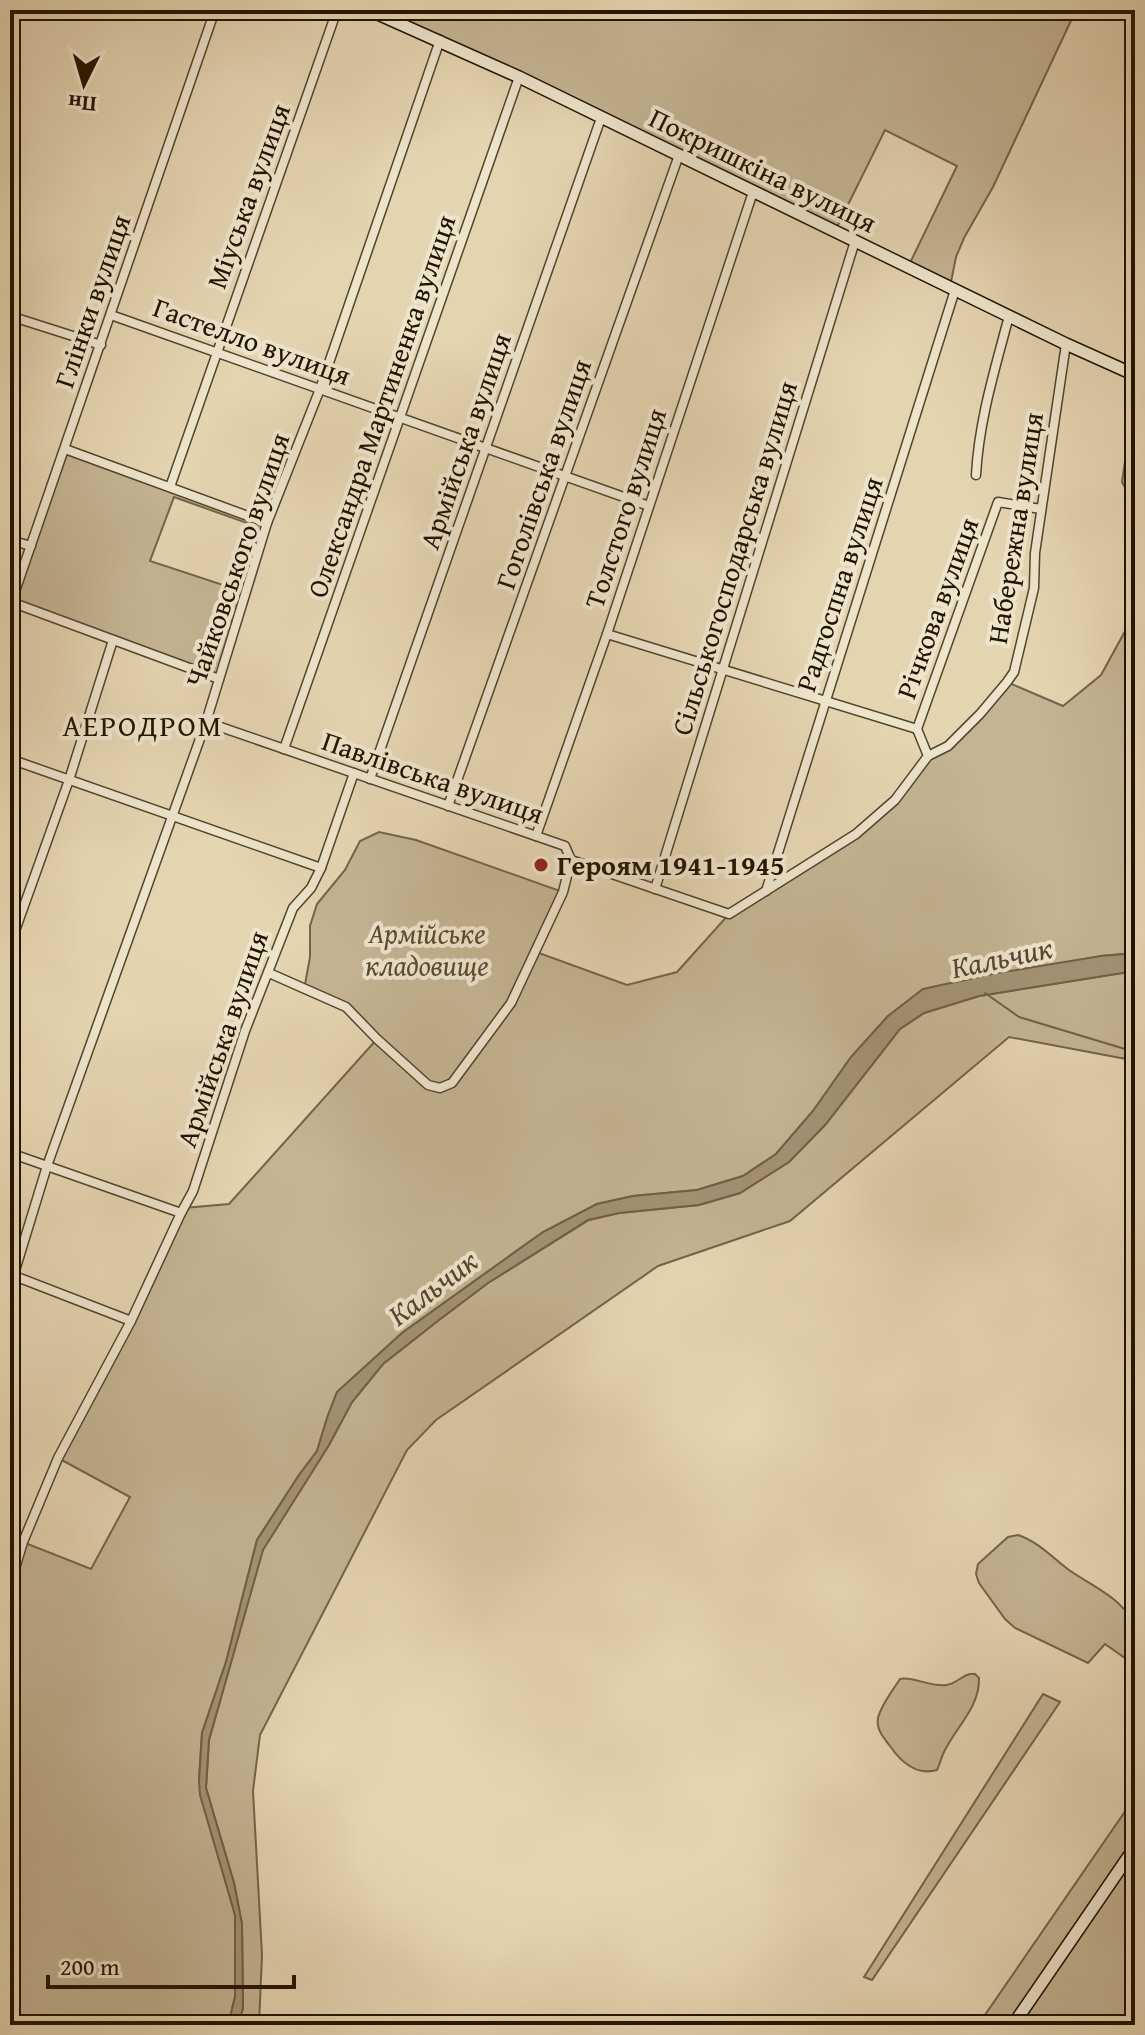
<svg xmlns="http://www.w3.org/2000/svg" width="1145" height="2035" font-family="'Gentium Book Plus',serif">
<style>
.green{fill:#c3b493;stroke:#73644a;stroke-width:2;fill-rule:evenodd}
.water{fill:#a29375;stroke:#6f6046;stroke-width:2}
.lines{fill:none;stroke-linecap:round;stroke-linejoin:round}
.stream{stroke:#6f6046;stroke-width:2}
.street-casing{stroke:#53442c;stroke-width:11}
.secondary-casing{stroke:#231300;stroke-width:14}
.street{stroke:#ede4cc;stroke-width:8}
.secondary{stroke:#ede4cc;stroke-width:11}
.poi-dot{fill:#8f2418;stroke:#ede4cc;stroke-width:3}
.labels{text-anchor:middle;stroke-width:8;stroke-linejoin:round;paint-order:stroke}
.street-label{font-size:28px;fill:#231300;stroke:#ede4cc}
.poi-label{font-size:28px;font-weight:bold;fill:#231300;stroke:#ede4cc;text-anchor:start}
.park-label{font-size:28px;font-style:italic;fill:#5b4b33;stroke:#ede4cc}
.neighbourhood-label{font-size:30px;letter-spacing:2px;fill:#231300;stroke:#ede4cc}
.water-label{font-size:30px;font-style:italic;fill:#56462f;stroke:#ede4cc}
</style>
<rect width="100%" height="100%" fill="#e4d5b1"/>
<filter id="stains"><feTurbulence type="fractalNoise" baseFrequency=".0025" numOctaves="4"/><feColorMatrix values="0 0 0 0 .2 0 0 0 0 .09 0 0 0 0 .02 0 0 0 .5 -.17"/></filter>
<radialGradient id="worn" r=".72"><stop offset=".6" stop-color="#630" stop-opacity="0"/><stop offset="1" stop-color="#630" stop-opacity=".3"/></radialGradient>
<g class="green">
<path d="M 369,10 L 1076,10 L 993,187 L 964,238 L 956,257 L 950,287 L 908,267 L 957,166 L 885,130 L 835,231 Z"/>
<path d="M 1135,393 L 1135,506 L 1122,482 Z"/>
<path d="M 66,452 L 264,524 L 217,676 L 14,600 ZM 174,497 L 258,527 L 238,590 L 150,561 Z"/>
<path d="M 1135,613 L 1135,953 L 1101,956 L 888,1016 L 851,1057 L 813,1111 L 776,1154 L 743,1176 L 697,1190 L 633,1196 L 597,1204 L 543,1232 L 402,1333 L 337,1392 L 327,1418 L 317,1451 L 299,1475 L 257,1540 L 226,1662 L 202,1733 L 199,1781 L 235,1915 L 235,1997 L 228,2025 L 10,2025 L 10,1585 L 23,1542 L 91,1569 L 130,1497 L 58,1458 L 184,1208 L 229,1204 L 377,1039 L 346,1007 L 304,990 L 310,957 L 310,926 L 317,904 L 345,870 L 360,841 L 379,832 L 416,840 L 563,892 L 536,952 L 627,985 L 677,972 L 729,914 L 856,834 L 895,800 L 928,756 L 948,746 L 1007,682 L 1063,706 L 1101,675 Z"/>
<path d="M 1135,971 L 1135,1062 L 1126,1059 L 1009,1037 L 790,1221 L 658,1266 L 436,1420 L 407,1450 L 260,1735 L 253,1791 L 262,1955 L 259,2025 L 238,2025 L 243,2008 L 242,1924 L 234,1883 L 206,1788 L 209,1740 L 263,1549 L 329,1445 L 352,1402 L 383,1364 L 439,1320 L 488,1283 L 589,1220 L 619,1213 L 699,1205 L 740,1193 L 789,1162 L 825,1125 L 900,1029 L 924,1013 L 979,996 Z"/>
<path d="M 1018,1535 C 1037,1541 1053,1558 1069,1570 C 1092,1586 1118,1596 1133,1621 C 1139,1632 1135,1652 1135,1665 L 1105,1644 L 1088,1663 L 1015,1628 L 1005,1619 L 979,1583 L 976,1574 L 978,1564 L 1008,1537 Z"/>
<path d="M 970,1674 L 975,1674 L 979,1678 C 980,1707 956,1727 944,1752 C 941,1758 940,1764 937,1770 C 916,1776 901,1762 890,1746 C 883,1737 876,1729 878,1718 C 881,1705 893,1690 900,1679 C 912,1676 930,1687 946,1685 C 956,1684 961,1676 970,1674 Z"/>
<path d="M 1043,1694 L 1060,1702 L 872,1980 L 864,1977 Z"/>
<path d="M 1135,1797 L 1135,2025 L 978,2025 Z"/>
</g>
<path class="water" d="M 1135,953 L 1135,971 L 979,996 L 924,1013 L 900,1029 L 825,1125 L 789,1162 L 740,1193 L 699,1205 L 619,1213 L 588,1220 L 488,1283 L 439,1320 L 383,1364 L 352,1402 L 329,1445 L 263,1550 L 209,1740 L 206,1788 L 234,1883 L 242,1924 L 243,2008 L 238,2025 L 228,2025 L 235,1997 L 235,1915 L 200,1795 L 199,1781 L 202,1733 L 226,1662 L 257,1540 L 299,1475 L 317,1451 L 327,1418 L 337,1392 L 402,1333 L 543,1232 L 597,1204 L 633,1196 L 697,1190 L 743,1176 L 776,1154 L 813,1111 L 851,1057 L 888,1016 L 923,989 L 992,974 L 1101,956 Z"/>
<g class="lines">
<g class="stream">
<path d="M 985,993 L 1019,1017 L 1135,1052"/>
<path d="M 90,2021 L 123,2025"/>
</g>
<defs>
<g id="street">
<path d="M 111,315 L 649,506"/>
<path d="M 10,316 L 101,345"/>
<path d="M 65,449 L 267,523"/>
<path d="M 976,475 C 979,420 995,369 1009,316"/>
<path d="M 170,487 L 337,10"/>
<path d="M 10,540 L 31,546"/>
<path d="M 11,602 L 219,679"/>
<path d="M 10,606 L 215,10"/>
<path d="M 607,634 L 917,729"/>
<path d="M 206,722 L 565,846 L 571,860 L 729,914 L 856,834 L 895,800 L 928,756 L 948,746 L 980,714 L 1007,682 L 1014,672 L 1034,588 L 1035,553 L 1066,344"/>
<path d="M 917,729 L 998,502 L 1041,509"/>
<path d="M 917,729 L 928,756"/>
<path d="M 284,749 L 519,77"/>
<path d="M 10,759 L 321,868"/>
<path d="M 370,779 L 601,118"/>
<path d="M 448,806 L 679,155"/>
<path d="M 536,836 L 607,634 L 753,192"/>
<path d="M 655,889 L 855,241"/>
<path d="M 766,891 L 955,290"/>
<path d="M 10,945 L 69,780 L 113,640"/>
<path d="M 269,973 L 346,1007 L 377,1039 L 428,1085 L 440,1088 L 452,1083 L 511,1003 L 563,892 L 571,860"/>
<path d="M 10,1153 L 181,1213"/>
<path d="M 12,1275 L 131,1321"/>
<path d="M 10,1287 L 47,1166 L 206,722 L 267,523 L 320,389 L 440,40"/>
<path d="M 10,1585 L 23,1542 L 58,1458 L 131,1321 L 181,1213 L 193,1191 L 245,1031 L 293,908 L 311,888 L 321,868 L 354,773"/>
</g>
<g id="secondary">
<path d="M 369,10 L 519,77 L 1066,344 L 1135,375"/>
<path d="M 1013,2025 L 1135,1847"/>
</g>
</defs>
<use href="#street" class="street-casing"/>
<use href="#secondary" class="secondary-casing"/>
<use href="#street" class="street"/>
<use href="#secondary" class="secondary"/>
</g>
<circle class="poi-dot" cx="541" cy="865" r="8"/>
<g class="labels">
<g class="street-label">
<text transform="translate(763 170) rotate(26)" y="10">Покришкіна вулиця</text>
<text transform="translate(248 196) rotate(-70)" y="10">Міуська вулиця</text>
<text transform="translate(92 301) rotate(-71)" y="10">Глінки вулиця</text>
<text transform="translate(252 341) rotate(20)" y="10">Гастелло вулиця</text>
<text transform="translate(381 406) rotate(-71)" y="10">Олександра Мартиненка вулиця</text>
<text transform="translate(465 441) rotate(-71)" y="10">Армійська вулиця</text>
<text transform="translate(543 474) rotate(-71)" y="10">Гоголівська вулиця</text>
<text transform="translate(625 508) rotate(-72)" y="10">Толстого вулиця</text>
<text transform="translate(1015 528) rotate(-81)" y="10">Набережна вулиця</text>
<text transform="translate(734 558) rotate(-73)" y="10">Сільськогосподарська вулиця</text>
<text transform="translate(237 560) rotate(-71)" y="10">Чайковського вулиця</text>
<text transform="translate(839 584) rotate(-72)" y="10">Радгоспна вулиця</text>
<text transform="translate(937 608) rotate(-70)" y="10">Річкова вулиця</text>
<text transform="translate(433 777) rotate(19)" y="10">Павлівська вулиця</text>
<text transform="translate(222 1039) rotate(-71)" y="10">Армійська вулиця</text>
</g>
<g class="poi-label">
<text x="557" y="875">Героям 1941-1945</text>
</g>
<g class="park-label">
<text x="427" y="943">Армійське<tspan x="427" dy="32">кладовище</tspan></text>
</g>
<g class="neighbourhood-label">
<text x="143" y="736">АЕРОДРОМ</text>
</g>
<g class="water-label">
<text transform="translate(1002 958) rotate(-12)" y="10">Кальчик</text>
<text transform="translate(433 1288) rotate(-37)" y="10">Кальчик</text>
</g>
</g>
<rect width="1145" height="2035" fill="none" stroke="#e4d5b1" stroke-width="40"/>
<rect x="12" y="12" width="1121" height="2011" fill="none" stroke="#231300" stroke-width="4"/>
<rect x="20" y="20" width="1105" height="1995" fill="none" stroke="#231300" stroke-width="2"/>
<g transform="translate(84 84) rotate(185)" stroke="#ede4cc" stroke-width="6" paint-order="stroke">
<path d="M0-6L14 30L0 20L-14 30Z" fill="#231300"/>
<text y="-12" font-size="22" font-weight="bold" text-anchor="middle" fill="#231300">Пн</text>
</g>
<path d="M48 1975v12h246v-12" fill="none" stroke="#231300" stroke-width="4"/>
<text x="60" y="1975" font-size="24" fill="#231300" stroke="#ede4cc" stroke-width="6" paint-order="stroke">200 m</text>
<rect width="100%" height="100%" filter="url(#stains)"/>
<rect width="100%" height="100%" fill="url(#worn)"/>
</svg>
